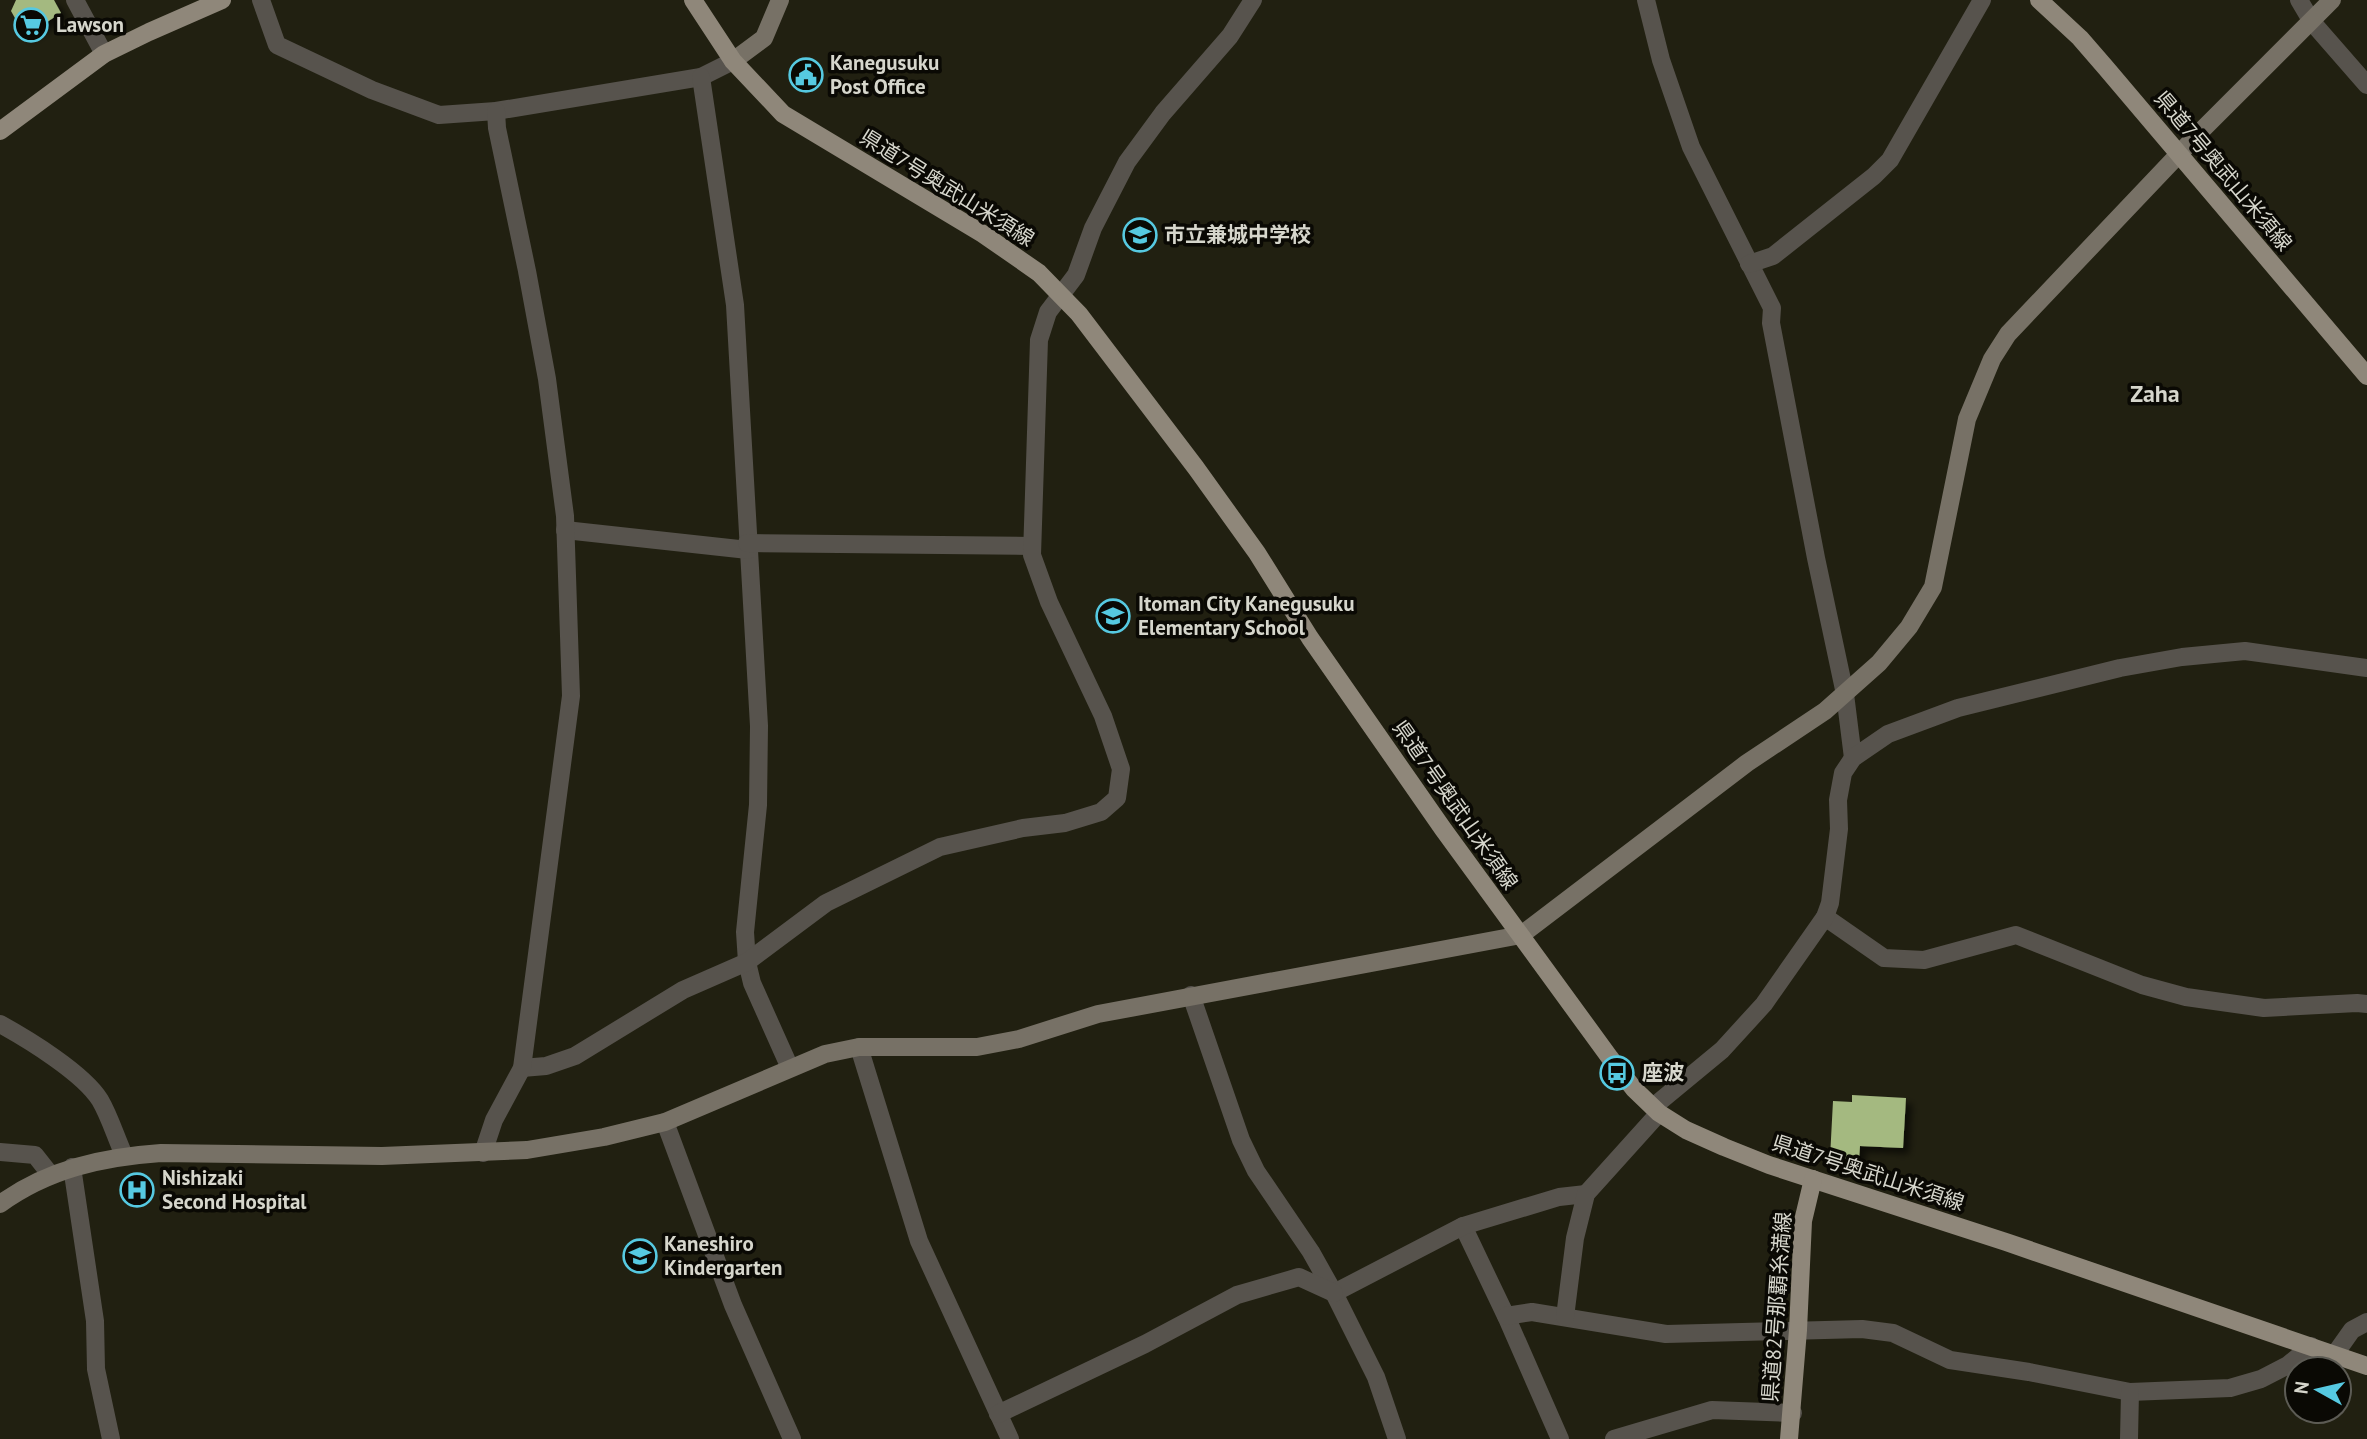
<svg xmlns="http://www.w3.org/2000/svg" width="2367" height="1439" font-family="'PT Sans','Noto Sans JP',sans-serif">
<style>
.building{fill:#a4b980;filter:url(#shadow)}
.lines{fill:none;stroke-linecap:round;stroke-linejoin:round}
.street{stroke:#57534d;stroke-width:18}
.secondary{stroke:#777166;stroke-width:18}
.primary{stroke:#8f877a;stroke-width:18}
.labels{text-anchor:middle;stroke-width:7;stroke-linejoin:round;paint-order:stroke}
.poi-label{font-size:21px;font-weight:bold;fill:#d6d6cc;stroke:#0a0904;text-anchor:start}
.street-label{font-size:21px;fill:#d6d6cc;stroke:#0a0904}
.quarter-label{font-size:24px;font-weight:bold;fill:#d6d6cc;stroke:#0a0904}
</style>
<defs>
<filter id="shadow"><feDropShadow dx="6" dy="6" stdDeviation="3.5" flood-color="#0009"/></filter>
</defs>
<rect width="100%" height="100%" fill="#212011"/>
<g class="building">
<path d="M 16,0 L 54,0 L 61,13 L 25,36 L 11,11 Z"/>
<path d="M 1852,1095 L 1906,1098 L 1903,1148 L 1860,1146 L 1859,1160 L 1830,1158 L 1833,1101 L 1852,1102 Z"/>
</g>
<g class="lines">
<g class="street">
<path d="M 75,0 L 104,54"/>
<path d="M 261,0 L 277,45 L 372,90 L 439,115 L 496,111 L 701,77 L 733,61"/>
<path d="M 1646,0 L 1661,60 L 1691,147 L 1772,308 L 1771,323 L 1816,558 L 1845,694 L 1853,758"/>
<path d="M 2299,0 L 2312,22 L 2367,85"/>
<path d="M 701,77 L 735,305 L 759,726 L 758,805 L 745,932 L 747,962 L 752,983 L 790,1068"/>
<path d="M 1749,264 L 1773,256 L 1874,176 L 1890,160 L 1982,0"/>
<path d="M 565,530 L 748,550"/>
<path d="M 747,543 L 1031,546"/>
<path d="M 1825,917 L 1884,958 L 1924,960 L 2016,935 L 2142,985 L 2186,997 L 2264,1008 L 2357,1003 L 2367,1004"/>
<path d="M 1191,995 L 1241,1140 L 1256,1171 L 1311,1252 L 1334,1293 L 1376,1377 L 1397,1439"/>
<path d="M 0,1024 C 29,1040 83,1073 100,1100 C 110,1117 116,1138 124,1155"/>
<path d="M 859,1047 L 919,1241 L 1010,1439"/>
<path d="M 522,1068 L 546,1066 L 575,1056 L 683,990 L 747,962 L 826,903 L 940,847 L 1023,828 L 1065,823 L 1101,812 L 1117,798 L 1121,769 L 1103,716 L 1049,602 L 1032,555 L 1039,340 L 1048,312 L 1076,275 L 1093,228 L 1127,162 L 1163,113 L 1230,36 L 1253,0"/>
<path d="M 1653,1107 L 1722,1050 L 1764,1004 L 1825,917 L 1830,903 L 1839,829 L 1838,800 L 1843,773 L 1853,758 L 1888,734 L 1958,708 L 2120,668 L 2182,657 L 2245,651 L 2367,668"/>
<path d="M 665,1122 L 733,1305 L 792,1439"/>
<path d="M 0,1152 L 35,1155 L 50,1174"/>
<path d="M 483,1153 L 494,1120 L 522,1068 L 571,696 L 565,516 L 547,379 L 527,271 L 497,128 L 496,111"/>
<path d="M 72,1167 L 95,1321 L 96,1369 L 111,1439"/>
<path d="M 1463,1226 L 1506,1316 L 1560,1439"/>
<path d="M 1334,1293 L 1463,1226 L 1559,1197 L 1586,1194"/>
<path d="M 1506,1316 L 1532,1312 L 1666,1334 L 1862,1329 L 1893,1333 L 1950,1360 L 2029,1372 L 2130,1392 L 2230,1388 L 2261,1379 L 2288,1365 L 2311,1346"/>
<path d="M 1565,1317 L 1575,1238 L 1586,1194 L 1659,1113"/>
<path d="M 2335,1354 L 2352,1330 L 2367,1322"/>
<path d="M 998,1414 L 1145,1344 L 1237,1295 L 1299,1277 L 1334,1293"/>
<path d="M 1614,1439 L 1712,1410 L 1793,1413"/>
<path d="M 2129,1439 L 2130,1392"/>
</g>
<g class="secondary">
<path d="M 733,61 L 764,38 L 780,0"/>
<path d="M 0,1204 C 48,1169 103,1157 161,1153 L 382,1156 L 527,1150 L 604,1137 L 665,1122 L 825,1054 L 859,1047 L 977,1047 L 1019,1039 L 1098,1014 L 1521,935 L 1747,763 L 1825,711 L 1879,663 L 1909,627 L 1933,587 L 1967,419 L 1992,359 L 2008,334 L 2197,135 L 2332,0"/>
</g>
<g class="primary">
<path d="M 693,0 L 733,61 L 783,114 L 983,234 L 1039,273 L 1079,314 L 1196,468 L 1257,553 L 1310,638 L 1443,829 L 1610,1058 L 1634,1089 L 1659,1113 L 1686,1130 L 1724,1147 L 1769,1165 L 2006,1242 L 2367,1366"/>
<path d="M 2039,0 L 2080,38 L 2106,68 L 2367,376"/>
<path d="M 0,131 L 104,54 L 149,32 L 222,0"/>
<path d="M 1789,1439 L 1798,1330 L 1803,1221 L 1813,1179"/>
</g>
</g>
<defs>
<symbol id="supermarket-ring" viewBox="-11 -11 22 22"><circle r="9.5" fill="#0a0904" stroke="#56c9e1" stroke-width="1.5"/><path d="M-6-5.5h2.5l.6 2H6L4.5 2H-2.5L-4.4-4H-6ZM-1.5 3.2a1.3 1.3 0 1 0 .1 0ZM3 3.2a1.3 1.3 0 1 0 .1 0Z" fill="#56c9e1"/></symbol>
<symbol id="civic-ring" viewBox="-11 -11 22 22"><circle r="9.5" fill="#0a0904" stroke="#56c9e1" stroke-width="1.5"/><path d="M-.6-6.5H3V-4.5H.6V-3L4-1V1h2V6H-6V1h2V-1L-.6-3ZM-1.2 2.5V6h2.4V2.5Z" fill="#56c9e1"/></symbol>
<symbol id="school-ring" viewBox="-11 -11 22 22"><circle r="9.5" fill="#0a0904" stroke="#56c9e1" stroke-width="1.5"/><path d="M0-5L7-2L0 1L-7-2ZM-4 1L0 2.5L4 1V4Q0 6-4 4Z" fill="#56c9e1"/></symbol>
<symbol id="bus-ring" viewBox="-11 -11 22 22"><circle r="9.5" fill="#0a0904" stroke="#56c9e1" stroke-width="1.5"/><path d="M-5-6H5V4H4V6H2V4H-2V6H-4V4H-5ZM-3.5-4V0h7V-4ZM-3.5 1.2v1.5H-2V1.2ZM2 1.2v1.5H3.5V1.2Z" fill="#56c9e1"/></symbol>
<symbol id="hospital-ring" viewBox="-11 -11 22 22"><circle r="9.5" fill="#0a0904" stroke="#56c9e1" stroke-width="1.5"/><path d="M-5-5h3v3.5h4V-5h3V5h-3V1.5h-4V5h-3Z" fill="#56c9e1"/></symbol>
</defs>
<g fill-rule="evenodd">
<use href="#supermarket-ring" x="12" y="6" width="38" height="38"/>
<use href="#civic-ring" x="787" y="56" width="38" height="38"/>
<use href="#school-ring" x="1121" y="216" width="38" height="38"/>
<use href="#school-ring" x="1094" y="597" width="38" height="38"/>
<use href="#bus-ring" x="1598" y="1054" width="38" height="38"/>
<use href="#hospital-ring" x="118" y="1171" width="38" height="38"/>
<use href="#school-ring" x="621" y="1237" width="38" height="38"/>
</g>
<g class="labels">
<g class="poi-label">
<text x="56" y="32">Lawson</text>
<text x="830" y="70">Kanegusuku<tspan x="830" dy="24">Post Office</tspan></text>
<text x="1164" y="242">市立兼城中学校</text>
<text x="1138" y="611">Itoman City Kanegusuku<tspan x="1138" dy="24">Elementary School</tspan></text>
<text x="1642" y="1080">座波</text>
<text x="162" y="1185">Nishizaki<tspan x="162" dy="24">Second Hospital</tspan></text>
<text x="664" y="1251">Kaneshiro<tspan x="664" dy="24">Kindergarten</tspan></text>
</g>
<g class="street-label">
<text transform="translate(2223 171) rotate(50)" y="7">県道7号奥武山米須線</text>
<text transform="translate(947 188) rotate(32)" y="7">県道7号奥武山米須線</text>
<text transform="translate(1455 805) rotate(55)" y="7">県道7号奥武山米須線</text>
<text transform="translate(1868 1173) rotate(18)" y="7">県道7号奥武山米須線</text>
<text transform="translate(1777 1307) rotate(-86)" y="7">県道82号那覇糸満線</text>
</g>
<g class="quarter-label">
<text x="2155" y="402">Zaha</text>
</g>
</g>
<g transform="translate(2318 1390) rotate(278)"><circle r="33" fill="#0a0904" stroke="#5c5b54" stroke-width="2"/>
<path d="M0-5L12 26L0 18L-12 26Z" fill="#56c9e1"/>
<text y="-10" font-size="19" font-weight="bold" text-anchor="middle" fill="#d6d6cc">N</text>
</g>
</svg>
